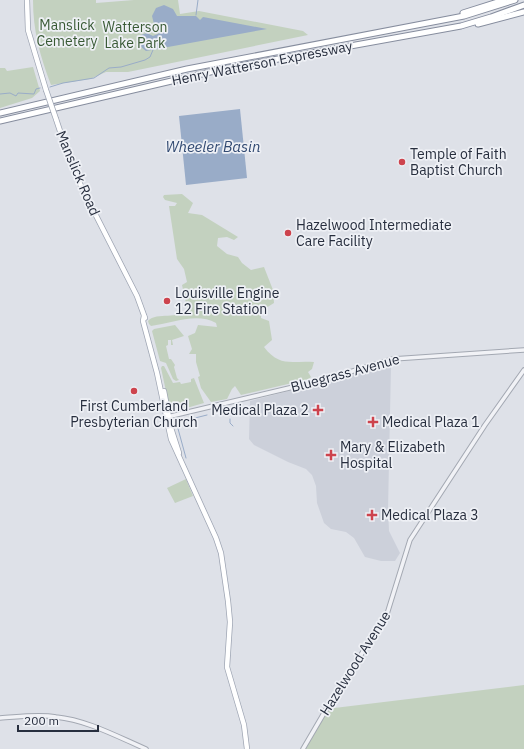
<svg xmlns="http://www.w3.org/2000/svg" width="524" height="749" font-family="'IBM Plex Sans',sans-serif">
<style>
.built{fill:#ccd0da}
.green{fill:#c3d1bf}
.water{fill:#99acc8}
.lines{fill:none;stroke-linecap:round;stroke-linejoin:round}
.stream{stroke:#99acc8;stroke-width:1}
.minor-casing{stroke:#a3a8b2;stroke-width:5.5}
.major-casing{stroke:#9ea5b3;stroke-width:6}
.highway-casing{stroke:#868d9e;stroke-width:7}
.minor{stroke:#f1f2f6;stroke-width:3.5}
.major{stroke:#fff;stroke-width:4.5}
.highway{stroke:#fff;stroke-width:5}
.major-bridge-casing{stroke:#9ea5b3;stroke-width:6;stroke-linecap:butt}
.major-bridge{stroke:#fff;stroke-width:4.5}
.poi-dot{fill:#cd434d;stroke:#eef0f5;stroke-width:1.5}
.labels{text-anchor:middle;stroke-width:3.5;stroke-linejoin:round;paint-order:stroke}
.park-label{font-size:14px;fill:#395a35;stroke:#eef0f5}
.street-label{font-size:14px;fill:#272e3e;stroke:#eef0f5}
.poi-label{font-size:14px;fill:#272e3e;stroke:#eef0f5;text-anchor:start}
.water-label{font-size:15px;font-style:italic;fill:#324a72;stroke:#eef0f5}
</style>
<rect width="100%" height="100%" fill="#dee1e8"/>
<path class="built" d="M 386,362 L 391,366 L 388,510 L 389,531 L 400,553 L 395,561 L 381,561 L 365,557 L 354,538 L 346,532 L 331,529 L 324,523 L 317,503 L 316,486 L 312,475 L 306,469 L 288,462 L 254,445 L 249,439 L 250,401 L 320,383 Z"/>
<g class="green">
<path d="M 33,0 L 96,0 L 96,3 L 134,0 L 178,0 L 180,14 L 199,11 L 303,31 L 308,35 L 128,72 L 106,72 L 90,79 L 51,85 C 40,56 33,31 33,0 Z"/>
<path d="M 33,67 L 40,91 L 32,98 L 0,108 L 0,68 L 5,68 L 7,71 Z"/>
<path d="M 182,194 L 193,203 L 188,213 L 202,215 L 238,237 L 234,240 L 227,237 L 218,238 L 217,246 L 227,254 L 238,257 L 242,263 L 251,270 L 264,267 L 273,290 L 274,303 L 261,311 L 261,318 L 269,321 L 272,340 L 264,347 C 280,368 292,360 314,362 L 312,369 L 308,372 L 311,377 L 309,379 L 241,395 L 235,386 L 232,389 L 227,399 L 211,402 L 201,388 L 198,377 L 200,376 L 196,362 L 196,354 L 189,354 L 192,349 L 188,336 L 195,333 L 198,325 L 217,327 L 216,323 C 197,312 172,323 151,326 L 149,324 L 148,321 C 157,311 179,321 187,308 L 182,285 L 187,282 L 184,269 L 177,259 L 169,206 L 175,206 L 177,203 L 165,200 L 163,197 L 164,195 Z"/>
<path d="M 175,325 L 184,336 L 172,340 L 173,345 L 171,345 L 171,340 L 168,340 L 168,345 L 166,346 L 169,359 L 171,359 L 175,365 L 174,367 L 177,378 L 179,380 L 176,381 L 173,379 L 166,363 L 160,361 L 152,331 L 154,329 Z"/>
<path d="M 162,366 L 164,366 L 173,383 L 180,382 L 181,384 L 191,382 L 191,379 L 194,378 L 204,403 L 176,411 L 170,410 L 161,368 Z"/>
<path d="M 186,479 L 193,496 L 175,503 L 167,488 Z"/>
<path d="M 524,685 L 524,749 L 304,749 L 326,709 Z"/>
</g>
<g class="water">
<path d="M 164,5 L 173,9 L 177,16 L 196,16 L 200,20 L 203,17 L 267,29 L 146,51 L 140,46 L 138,38 L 141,35 L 147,33 L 153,36 L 160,33 L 159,27 L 154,24 L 152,16 L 156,8 Z"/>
<path d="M 240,109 L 247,178 L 186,185 L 179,116 Z"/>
</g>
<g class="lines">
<g class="stream">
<path d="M 196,15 L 198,0"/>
<path d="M 50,87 L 63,83 L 94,78 L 109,68 L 121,67 L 145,60 L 150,57 L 153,50"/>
<path d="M 0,94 L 10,93 L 16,96 L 18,93 L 34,94 L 36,89 L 40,88"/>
<path d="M 215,413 L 235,409"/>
<path d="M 230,419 L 230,423 L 233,426"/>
<path d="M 179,422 L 207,415"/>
<path d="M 177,425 L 186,458"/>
</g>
<defs>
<g id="minor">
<path d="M 167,417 L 323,380 L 393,359 L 524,350"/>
<path d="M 0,718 C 18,717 38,714 56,717 C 87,720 118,737 146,749"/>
<path d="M 303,749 L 327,708 L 387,614 L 410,540 L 485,425 L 524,370"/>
</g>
<g id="major">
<path d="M 27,0 L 28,30 L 46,90"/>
<path d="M 56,119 L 70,161 L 81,186 L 137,296 L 145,318"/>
<path d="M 144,316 L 143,321 L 157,373 L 171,439 L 216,538 L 221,553 L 228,601 L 230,622 L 227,667 L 244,725 L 247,749"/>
<path d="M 164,391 L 171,428 L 179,453"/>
</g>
<g id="highway">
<path d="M 463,13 L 504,0"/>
<path d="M 478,24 L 524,12"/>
<path d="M 0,113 L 187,69 L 464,16 L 515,0"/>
<path d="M 0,121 L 223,69 L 461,26 L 491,17 L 524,5"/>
</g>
</defs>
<use href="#minor" class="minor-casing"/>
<use href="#major" class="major-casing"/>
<use href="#highway" class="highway-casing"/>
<use href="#minor" class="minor"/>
<use href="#major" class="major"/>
<use href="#highway" class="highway"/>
<defs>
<path id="major-bridge" d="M 46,90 L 56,119"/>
</defs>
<use href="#major-bridge" class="major-bridge-casing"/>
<use href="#major-bridge" class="major-bridge"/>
</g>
<g class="poi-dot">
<circle cx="402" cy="162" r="4"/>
<circle cx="288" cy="233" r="4"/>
<circle cx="167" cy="301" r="4"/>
<circle cx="134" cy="391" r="4"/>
<path d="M316 404h4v4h4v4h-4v4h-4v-4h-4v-4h4z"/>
<path d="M371 416h4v4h4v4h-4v4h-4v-4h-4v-4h4z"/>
<path d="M329 449h4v4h4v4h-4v4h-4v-4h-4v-4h4z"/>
<path d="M370 509h4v4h4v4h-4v4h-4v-4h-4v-4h4z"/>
</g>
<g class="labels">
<g class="park-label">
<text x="67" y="30">Manslick<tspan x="67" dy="16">Cemetery</tspan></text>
<text x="135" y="32">Watterson<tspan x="135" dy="16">Lake Park</tspan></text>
</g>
<g class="street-label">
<text transform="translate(262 63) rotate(-11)" y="5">Henry Watterson Expressway</text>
<text transform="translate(78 173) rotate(67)" y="5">Manslick Road</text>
<text transform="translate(345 373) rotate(-15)" y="5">Bluegrass Avenue</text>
<text transform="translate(355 663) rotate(-58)" y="5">Hazelwood Avenue</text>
</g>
<g class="poi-label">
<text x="410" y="159">Temple of Faith<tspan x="410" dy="16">Baptist Church</tspan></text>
<text x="296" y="230">Hazelwood Intermediate<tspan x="296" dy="16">Care Facility</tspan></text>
<text x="175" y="298">Louisville Engine<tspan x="175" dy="16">12 Fire Station</tspan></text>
<text x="134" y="411" text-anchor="middle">First Cumberland<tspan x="134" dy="16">Presbyterian Church</tspan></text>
<text x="309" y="415" text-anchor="end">Medical Plaza 2</text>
<text x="382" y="427">Medical Plaza 1</text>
<text x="340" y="452">Mary &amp; Elizabeth<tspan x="340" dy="16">Hospital</tspan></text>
<text x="381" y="520">Medical Plaza 3</text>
</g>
<g class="water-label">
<text x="213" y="152">Wheeler Basin</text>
</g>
</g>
<path d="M18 725v6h80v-6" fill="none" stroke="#272e3e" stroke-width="2"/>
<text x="24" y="725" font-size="12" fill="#272e3e" stroke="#eef0f5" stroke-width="3" paint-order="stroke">200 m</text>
</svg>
